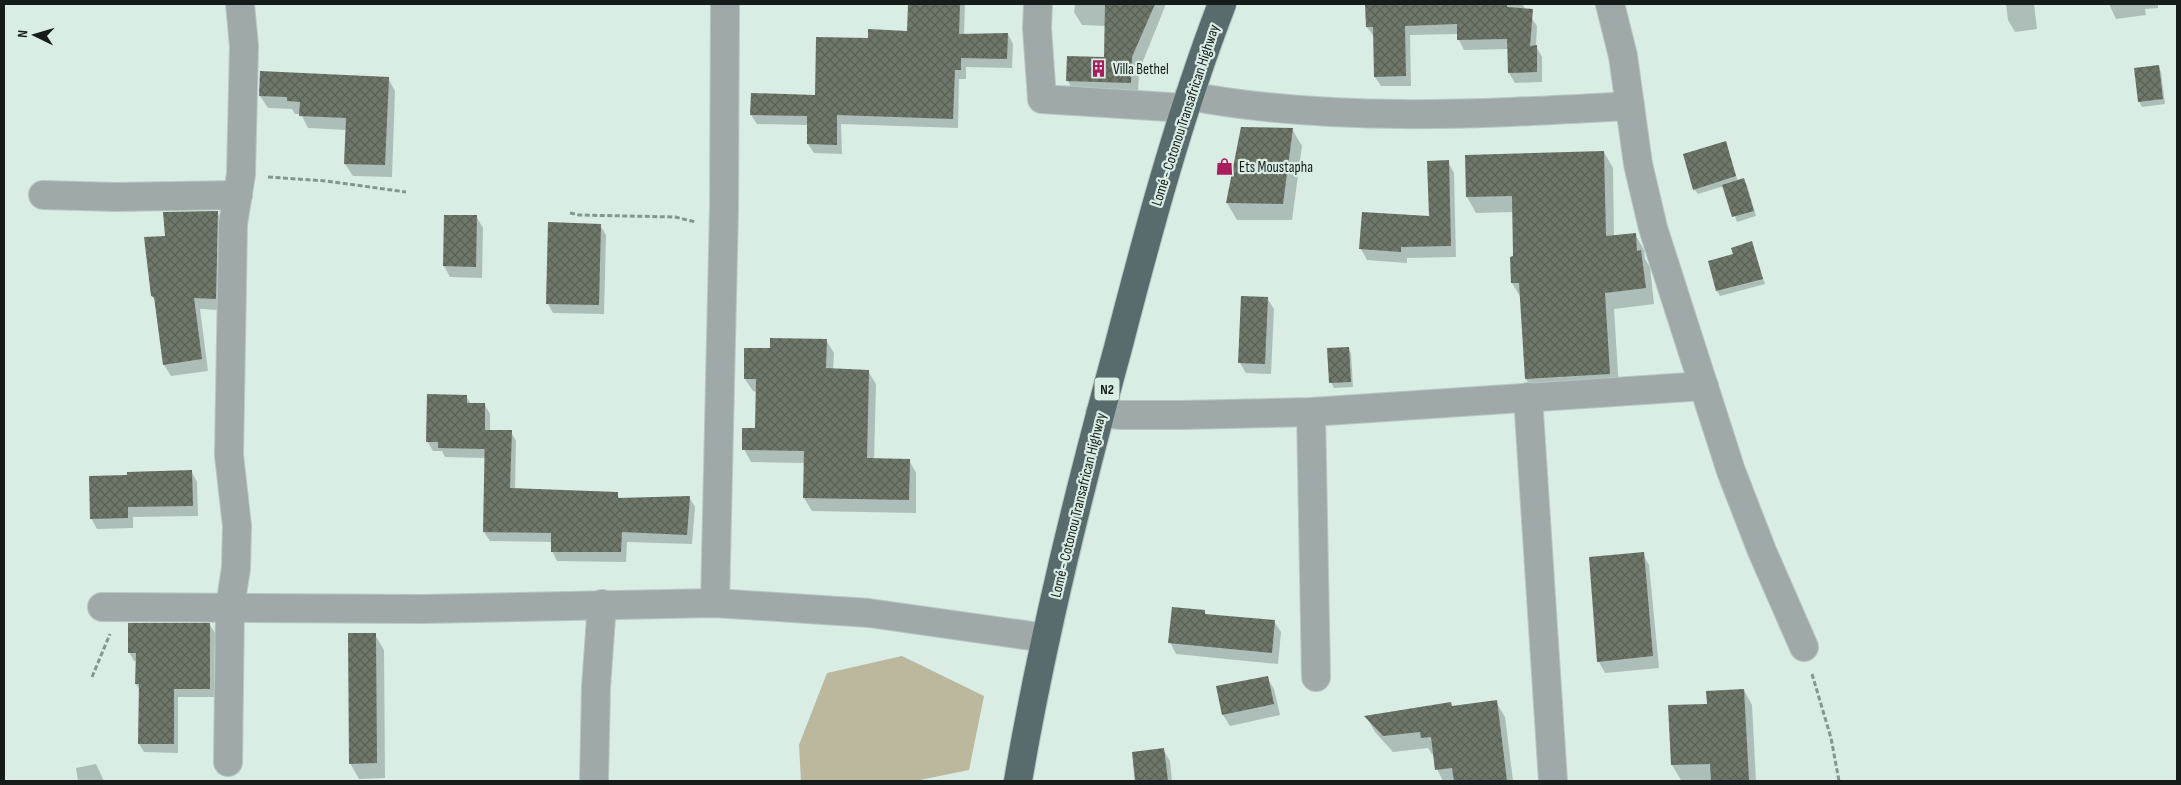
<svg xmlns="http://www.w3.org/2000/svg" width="2181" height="785" font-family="'Sofia Sans Condensed',sans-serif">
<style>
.green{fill:#bbb89e}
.shadow{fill:#0003}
.building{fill:url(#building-cross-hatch)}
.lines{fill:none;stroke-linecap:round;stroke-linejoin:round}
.minor-casing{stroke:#b6c7c0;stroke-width:30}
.trunk-casing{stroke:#b6c7c0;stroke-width:30}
.path{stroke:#86958f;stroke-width:3;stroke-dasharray:5 2.5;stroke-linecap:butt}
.minor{stroke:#a0a9aa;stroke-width:28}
.trunk{stroke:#596c6d;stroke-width:28}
.labels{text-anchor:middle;stroke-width:4.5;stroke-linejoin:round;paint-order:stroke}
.shield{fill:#d9ede5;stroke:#505b56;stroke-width:1}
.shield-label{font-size:14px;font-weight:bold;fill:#151c19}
.poi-label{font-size:15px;fill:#151c19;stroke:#d9ede5;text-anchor:start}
.street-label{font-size:15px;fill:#151c19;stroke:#d9ede5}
</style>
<defs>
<pattern id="building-cross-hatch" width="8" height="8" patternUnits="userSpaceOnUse" patternTransform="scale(1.25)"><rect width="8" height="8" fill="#6e776a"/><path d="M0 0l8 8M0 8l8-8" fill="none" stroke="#596156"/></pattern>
</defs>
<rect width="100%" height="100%" fill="#d9ede5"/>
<path class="green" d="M 902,656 L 984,696 L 969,770 L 915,781 L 801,781 L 799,745 L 827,673 Z"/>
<g class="shadow">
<path d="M 909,4 L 965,4 L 964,35 L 1008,34 L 1013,44 L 1012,68 L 966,67 L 966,79 L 959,79 L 958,128 L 841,124 L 842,154 L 814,153 L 808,144 L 808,125 L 757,124 L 751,115 L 816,96 L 869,39 L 908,32 Z"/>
<path d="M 1075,4 L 1166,4 L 1139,71 L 1138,95 L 1075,93 L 1067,80 L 1105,59 L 1106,26 L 1082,25 L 1074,12 Z"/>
<path d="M 1367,4 L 1522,4 L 1537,26 L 1536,46 L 1542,57 L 1542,82 L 1515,83 L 1509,73 L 1508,49 L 1464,50 L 1459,40 L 1458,34 L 1410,35 L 1411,86 L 1381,86 L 1375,77 L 1374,37 L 1367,27 Z"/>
<path d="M 2006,4 L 2034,4 L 2037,29 L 2015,32 L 2008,20 Z"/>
<path d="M 2109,4 L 2158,4 L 2158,8 L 2145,9 L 2146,15 L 2116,19 Z"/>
<path d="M 2158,67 L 2161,72 L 2165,104 L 2142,107 L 2139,101 Z"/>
<path d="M 388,78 L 395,91 L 392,177 L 353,176 L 345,164 L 347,130 L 308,128 L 301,114 L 295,114 L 292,109 L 268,108 L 260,96 Z"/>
<path d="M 1242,128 L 1292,129 L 1302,146 L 1292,220 L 1237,220 L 1227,203 Z"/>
<path d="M 1725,142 L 1738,181 L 1744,180 L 1747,185 L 1756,216 L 1737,222 L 1724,186 L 1698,194 L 1694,189 Z"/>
<path d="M 1604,152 L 1613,168 L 1614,237 L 1635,234 L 1644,250 L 1645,259 L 1650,267 L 1654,304 L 1614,309 L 1619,389 L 1536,395 L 1526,379 L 1521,298 L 1512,283 L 1515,258 L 1514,212 L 1476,213 L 1467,197 Z"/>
<path d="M 1448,162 L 1454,173 L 1456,257 L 1407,258 L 1407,263 L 1367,260 L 1361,249 L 1430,218 Z"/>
<path d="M 217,212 L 223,224 L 222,310 L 200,309 L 208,371 L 171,376 L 164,365 L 156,302 L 152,296 L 166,237 Z"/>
<path d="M 445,216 L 476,216 L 483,228 L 482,278 L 450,277 L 444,266 Z"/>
<path d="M 600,225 L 606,235 L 604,314 L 553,313 L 548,304 Z"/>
<path d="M 1751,242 L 1765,284 L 1720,296 L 1717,291 L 1734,255 Z"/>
<path d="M 1267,298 L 1274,309 L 1271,374 L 1246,373 L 1240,363 Z"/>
<path d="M 826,340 L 834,353 L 833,370 L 868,371 L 876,384 L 874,460 L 909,460 L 916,473 L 916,513 L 812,511 L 804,498 L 805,463 L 751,462 L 744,449 L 756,430 L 757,392 L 753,391 L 745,379 L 771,350 Z"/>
<path d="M 1348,348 L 1351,353 L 1353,387 L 1334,388 L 1331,382 Z"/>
<path d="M 466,396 L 471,404 L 485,405 L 490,414 L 490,431 L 511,432 L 516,441 L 515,489 L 617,494 L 620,499 L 689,497 L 695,507 L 692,544 L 627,542 L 626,562 L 557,561 L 552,551 L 552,542 L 490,541 L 484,532 L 486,458 L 445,457 L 442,451 L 433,451 L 427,441 Z"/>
<path d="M 191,471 L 197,482 L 198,516 L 133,517 L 133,528 L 97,529 L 91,518 Z"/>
<path d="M 1643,554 L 1649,565 L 1659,668 L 1605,673 L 1599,662 Z"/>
<path d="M 1204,611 L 1207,616 L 1274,621 L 1281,632 L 1278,664 L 1176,654 L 1170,642 Z"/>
<path d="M 210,625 L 215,633 L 214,697 L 178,697 L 178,753 L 144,752 L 139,744 L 140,690 L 136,684 L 137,661 L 134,661 L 129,652 Z"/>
<path d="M 375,635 L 384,650 L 385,778 L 359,779 L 350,763 Z"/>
<path d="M 1267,678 L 1274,689 L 1280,715 L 1230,726 L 1223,715 L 1218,687 Z"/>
<path d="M 1744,690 L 1752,705 L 1756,781 L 1681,780 L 1672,765 L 1670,706 L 1708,705 Z"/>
<path d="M 1496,702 L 1505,717 L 1513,781 L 1443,781 L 1437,769 L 1435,753 L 1432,754 L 1428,748 L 1393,752 L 1375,732 L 1366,716 Z"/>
<path d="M 1163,749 L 1170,761 L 1172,781 L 1136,781 L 1133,753 Z"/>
<path d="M 96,764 L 104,781 L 78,781 L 76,768 Z"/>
</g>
<g class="building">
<path d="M 908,4 L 960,4 L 959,34 L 1008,33 L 1007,59 L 961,58 L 961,70 L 955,70 L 953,119 L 837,115 L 837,145 L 807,144 L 807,116 L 750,115 L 751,93 L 815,95 L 816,37 L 868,38 L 868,29 L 907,31 Z"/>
<path d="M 1105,4 L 1155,4 L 1132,57 L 1131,83 L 1066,81 L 1067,56 L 1104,57 Z"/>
<path d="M 1365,4 L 1507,4 L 1507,7 L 1533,9 L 1530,46 L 1537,45 L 1537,72 L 1508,73 L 1507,39 L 1457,40 L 1457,24 L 1405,26 L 1406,76 L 1374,77 L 1373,27 L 1366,27 Z"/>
<path d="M 2159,65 L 2163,99 L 2138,102 L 2134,68 Z"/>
<path d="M 260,71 L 389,77 L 385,165 L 344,164 L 346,118 L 299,116 L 300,102 L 287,101 L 287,97 L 259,96 Z"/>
<path d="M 1241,127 L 1293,128 L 1283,204 L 1226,203 Z"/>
<path d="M 1726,141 L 1736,176 L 1693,190 L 1683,154 Z"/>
<path d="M 1604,151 L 1606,236 L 1636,233 L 1637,251 L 1641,250 L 1646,288 L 1605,293 L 1610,374 L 1525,379 L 1519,283 L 1511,283 L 1510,257 L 1513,256 L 1512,196 L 1466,197 L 1465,155 Z"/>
<path d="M 1449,160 L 1451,246 L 1401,247 L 1401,252 L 1359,249 L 1362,212 L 1429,216 L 1427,161 Z"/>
<path d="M 1744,178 L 1754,211 L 1732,217 L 1722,185 Z"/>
<path d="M 218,211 L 216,299 L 194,298 L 202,359 L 163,365 L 154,297 L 151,296 L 144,237 L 165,236 L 163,212 Z"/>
<path d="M 444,215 L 477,215 L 476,267 L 443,266 Z"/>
<path d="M 548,222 L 601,224 L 599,305 L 546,304 Z"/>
<path d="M 1752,241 L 1763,279 L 1716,291 L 1708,261 L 1733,254 L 1731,248 Z"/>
<path d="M 1241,296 L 1268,297 L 1265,364 L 1238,363 Z"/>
<path d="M 770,338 L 827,339 L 826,368 L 869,370 L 867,458 L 910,459 L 909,500 L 803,498 L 804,451 L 742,450 L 742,428 L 755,428 L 756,379 L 744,379 L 744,348 L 770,348 Z"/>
<path d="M 1349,347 L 1351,382 L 1329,383 L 1327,348 Z"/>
<path d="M 427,394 L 467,395 L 467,403 L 485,403 L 485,449 L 438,448 L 438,442 L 426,442 Z"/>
<path d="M 485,430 L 512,430 L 510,488 L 618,492 L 618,498 L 690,496 L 687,535 L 622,532 L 621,552 L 551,552 L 551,533 L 483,532 Z"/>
<path d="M 192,470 L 193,506 L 128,507 L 128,518 L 90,519 L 89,476 L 127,475 L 127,472 Z"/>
<path d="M 1644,552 L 1653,656 L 1597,662 L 1589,557 Z"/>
<path d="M 1172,607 L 1205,610 L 1205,614 L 1275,620 L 1272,653 L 1168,643 Z"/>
<path d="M 128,623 L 210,623 L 210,689 L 174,689 L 174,744 L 138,744 L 139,684 L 135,684 L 136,653 L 128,653 Z"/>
<path d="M 348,633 L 376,633 L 377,763 L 349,764 Z"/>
<path d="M 1268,676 L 1274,704 L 1222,715 L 1216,686 Z"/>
<path d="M 1744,689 L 1749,780 L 1711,781 L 1710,764 L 1671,765 L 1668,705 L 1707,704 L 1706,691 Z"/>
<path d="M 1497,700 L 1507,781 L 1454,781 L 1452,768 L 1435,770 L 1431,737 L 1421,738 L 1420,732 L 1383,736 L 1364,716 L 1451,702 L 1452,706 Z"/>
<path d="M 1164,748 L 1168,781 L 1135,781 L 1132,752 Z"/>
</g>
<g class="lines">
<defs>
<g id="minor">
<path d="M 1038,4 L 1037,28 L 1042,99 L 1185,108"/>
<path d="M 1610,4 L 1623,56 L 1638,164 L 1653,228 L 1731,471 L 1762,551 L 1804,647"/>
<path d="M 1189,96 C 1335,123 1483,114 1630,106"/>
<path d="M 43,195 L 116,197 L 238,195"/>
<path d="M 1528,397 L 1553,781"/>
<path d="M 1311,412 L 1316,677"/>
<path d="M 1100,413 L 1121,415 L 1182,415 L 1311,412 L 1704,386"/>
<path d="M 715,603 L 724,208 L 725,4"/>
<path d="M 102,607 L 422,609 L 715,603 L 869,613 L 1046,638"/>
<path d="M 228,762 L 230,607 L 236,568 L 237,526 L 229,455 L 233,224 L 241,174 L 244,46 L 240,4"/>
<path d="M 594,781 L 596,687 L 602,604"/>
</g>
<path id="trunk" d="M 1018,781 C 1043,635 1079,491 1118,348 C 1148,232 1179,116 1222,4"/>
</defs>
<use href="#minor" class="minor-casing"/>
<use href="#trunk" class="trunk-casing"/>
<g class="path">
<path d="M 268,177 L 326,181 L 406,192"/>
<path d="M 570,213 L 579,215 L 675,217 L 696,222"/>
<path d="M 1812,674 L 1831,738 L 1839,781"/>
<path d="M 92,677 L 110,634"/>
</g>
<use href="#minor" class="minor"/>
<use href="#trunk" class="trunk"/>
</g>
<defs>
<symbol id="building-bare" viewBox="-9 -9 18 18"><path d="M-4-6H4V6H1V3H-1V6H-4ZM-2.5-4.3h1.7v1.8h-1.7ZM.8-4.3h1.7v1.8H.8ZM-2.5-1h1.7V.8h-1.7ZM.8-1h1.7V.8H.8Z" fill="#a91d5e" stroke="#d9ede5" stroke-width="2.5" paint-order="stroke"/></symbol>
<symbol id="shop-bare" viewBox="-9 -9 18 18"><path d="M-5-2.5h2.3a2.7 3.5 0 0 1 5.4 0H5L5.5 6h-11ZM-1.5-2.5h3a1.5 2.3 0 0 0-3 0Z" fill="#a91d5e" stroke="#d9ede5" stroke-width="2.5" paint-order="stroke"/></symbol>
</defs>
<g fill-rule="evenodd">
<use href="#building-bare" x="1086" y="56" width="25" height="25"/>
<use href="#shop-bare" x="1212" y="154" width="25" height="25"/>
</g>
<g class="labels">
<rect class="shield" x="1094.5" y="377.5" width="25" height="23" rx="4"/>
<g class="shield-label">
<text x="1107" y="394">N2</text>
</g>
<g class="poi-label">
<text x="1113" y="74">Villa Bethel</text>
<text x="1239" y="172">Ets Moustapha</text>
</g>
<g class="street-label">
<text transform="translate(1185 115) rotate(-72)" y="5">Lomé - Cotonou Transafrican Highway</text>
<text transform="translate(1078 505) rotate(-76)" y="5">Lomé - Cotonou Transafrican Highway</text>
</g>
</g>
<rect width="2181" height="785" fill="none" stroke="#151c19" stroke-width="10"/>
<g transform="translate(35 35) rotate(275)" stroke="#d9ede5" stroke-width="4" paint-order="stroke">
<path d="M0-4L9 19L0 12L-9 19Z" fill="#151c19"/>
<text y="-8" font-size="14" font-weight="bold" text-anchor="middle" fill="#151c19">N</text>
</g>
</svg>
